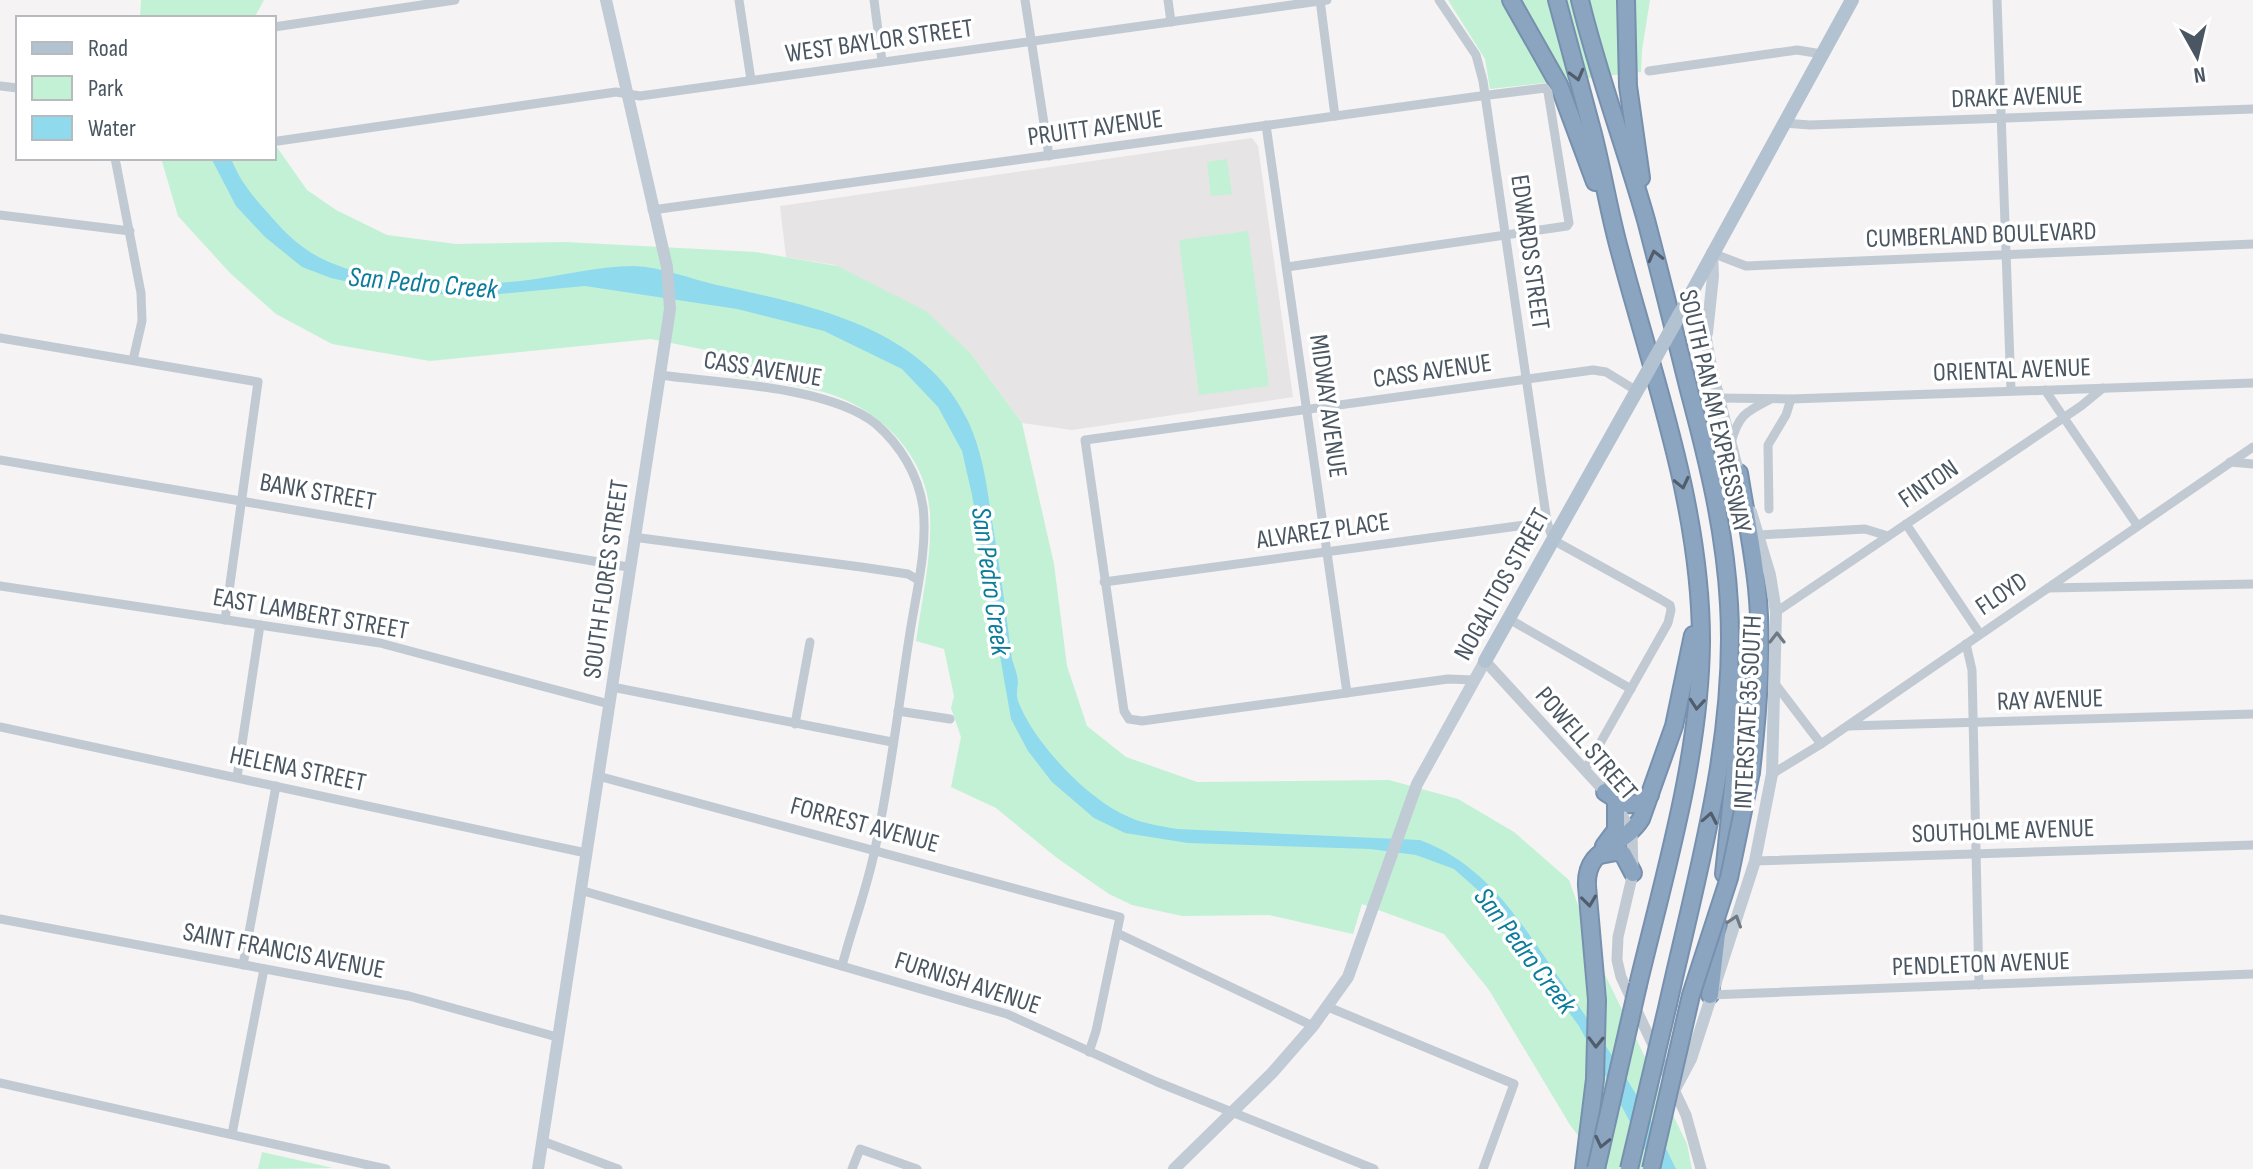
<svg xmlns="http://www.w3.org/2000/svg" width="2253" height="1169" font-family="'Sofia Sans Condensed',sans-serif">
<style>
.education{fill:#e6e4e5}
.green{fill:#c3f1d5}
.water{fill:#90daee}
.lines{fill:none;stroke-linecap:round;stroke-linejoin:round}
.motorway-casing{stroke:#7690ad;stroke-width:20}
.minor{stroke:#c1cad2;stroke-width:9}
.tertiary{stroke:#c1cad2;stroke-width:11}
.secondary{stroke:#c1cbd6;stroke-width:12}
.primary{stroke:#b3c2d1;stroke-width:14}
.motorway{stroke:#8ba5c1;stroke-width:16}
.motorway-bridge-casing{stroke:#7690ad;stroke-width:20;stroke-linecap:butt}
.primary-bridge{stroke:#b3c2d1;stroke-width:14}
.motorway-bridge{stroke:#8ba5c1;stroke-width:16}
.oneway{stroke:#505e6b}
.oneway2{stroke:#6e7984}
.labels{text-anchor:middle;stroke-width:7;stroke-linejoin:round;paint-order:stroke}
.street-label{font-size:26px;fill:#4a5661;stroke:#fff}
.water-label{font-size:28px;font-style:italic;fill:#0c7c9b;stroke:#fff}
</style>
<rect width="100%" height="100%" fill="#f5f3f3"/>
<path class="education" d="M 1252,138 L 1258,146 L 1293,397 L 1072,430 L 1022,423 L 972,355 L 835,265 L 786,257 L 780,206 Z"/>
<g class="green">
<path d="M 141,0 L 264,0 L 254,18 L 140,18 Z"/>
<path d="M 1448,0 L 1650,0 L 1642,50 L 1641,72 L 1490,89 L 1485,59 Z"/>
<path d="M 274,143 L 307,190 L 336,210 L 387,235 L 456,244 L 565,242 L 756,252 L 837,266 L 926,311 L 972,355 L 1022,423 L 1054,564 L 1067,666 L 1087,726 L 1126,757 L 1197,782 L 1389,780 L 1458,799 L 1514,832 L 1569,880 L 1596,956 L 1687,1144 L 1692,1169 L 1604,1169 L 1570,1125 L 1489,990 L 1444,934 L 1362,904 L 1353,934 L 1269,915 L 1182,916 L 1132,905 L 1109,894 L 1057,858 L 996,808 L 951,787 L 961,737 L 951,708 L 954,696 L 944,649 L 916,641 C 922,599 932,556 930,514 C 927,457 882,411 830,394 C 798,384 762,381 729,375 L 731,363 L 716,358 L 716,352 L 651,339 L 430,361 L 332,344 L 276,314 L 230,273 L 178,216 L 161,158 L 274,158 Z"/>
<path d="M 1227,159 L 1232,194 L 1211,196 L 1207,162 Z"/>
<path d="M 1248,231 L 1269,386 L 1199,395 L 1179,240 Z"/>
<path d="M 262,1152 L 333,1168 L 258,1169 Z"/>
</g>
<path class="water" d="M 211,158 L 231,158 C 238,178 253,197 268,213 C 280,227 292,240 307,250 C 357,285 461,287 520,281 C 558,277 596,266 634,266 C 661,267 691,279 717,285 C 808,305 924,326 968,421 C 983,453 987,487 992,521 C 1000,567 1006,613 1012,659 C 1014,666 1018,675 1018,683 C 1017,689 1016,695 1018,701 C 1034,743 1088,800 1129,817 C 1144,824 1161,826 1177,829 L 1420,840 C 1490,866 1524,928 1564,985 C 1605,1043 1646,1105 1676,1169 L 1655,1169 L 1579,1026 L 1480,892 L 1454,869 L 1416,855 L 1370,849 L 1188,843 L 1125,833 L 1094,818 L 1052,782 L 1028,751 L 1011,719 L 972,495 L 962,451 L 938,407 L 902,369 L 824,331 L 737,309 L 585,286 L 489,295 L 449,295 L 366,286 L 331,278 L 302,267 L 265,237 L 236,206 Z"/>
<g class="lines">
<defs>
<g id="motorway">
<path d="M 1511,0 L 1559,85 L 1595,182"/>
<path d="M 1557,0 C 1569,45 1581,89 1593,134 C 1603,173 1609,213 1620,252 C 1654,379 1701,508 1701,641 C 1700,757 1665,872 1638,985"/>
<path d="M 1580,0 C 1598,75 1625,146 1646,220 C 1661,277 1675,334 1689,390 C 1708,461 1725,531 1729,604 C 1737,739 1697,873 1668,1004"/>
<path d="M 1626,0 L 1628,86 L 1641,178"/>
<path d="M 1739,473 C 1745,511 1753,549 1757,588 C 1763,649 1758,711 1751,772"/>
<path d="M 1605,792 C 1624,804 1632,811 1650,795"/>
<path d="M 1604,846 L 1616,830 L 1616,804"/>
<path d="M 1600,855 L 1616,852 L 1623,854 L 1633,873"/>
<path d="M 1724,874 L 1739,729 L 1739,674"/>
<path d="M 1710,995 L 1718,925"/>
<path d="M 1584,1169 L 1595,1079 L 1597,1000 L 1587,886 C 1585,846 1622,849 1641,819 L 1674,726 L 1693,635"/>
</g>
</defs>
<use href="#motorway" class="motorway-casing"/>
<g class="minor">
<path d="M 739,0 L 751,80"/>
<path d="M 874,0 L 882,61"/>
<path d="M 1025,0 L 1049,156"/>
<path d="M 1168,0 L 1171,22"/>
<path d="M 1320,0 L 1335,116"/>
<path d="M 1439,0 L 1476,55 L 1483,81 L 1547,522 L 1553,540 L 1660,599 L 1670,605 L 1671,610 L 1668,623 L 1585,770"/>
<path d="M 1997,0 L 2011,391"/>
<path d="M 274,27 L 455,0"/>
<path d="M 1649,71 L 1797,50 L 1822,54"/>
<path d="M 0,86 L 18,88"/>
<path d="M 1783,123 L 1810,125 L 2253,109"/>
<path d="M 1266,125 L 1347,693"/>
<path d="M 278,141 L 616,92 L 640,96 L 1327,0"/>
<path d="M 115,158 L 141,293 L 142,321 L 133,360"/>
<path d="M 652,210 L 1473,97 L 1545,88 L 1548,92 L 1569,223 L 1567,226 L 1287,267"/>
<path d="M 0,215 L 130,231"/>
<path d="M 1712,253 L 1746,266 L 2253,244"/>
<path d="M 0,338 L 258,382 L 225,620"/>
<path d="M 659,375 C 719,383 829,386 876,424 C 900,445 918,474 923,507 C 928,550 915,597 909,639 C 898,709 890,780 875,849 C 867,889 852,927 842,966"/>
<path d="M 2045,390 L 2137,525"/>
<path d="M 1719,398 L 1791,399 L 2253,383"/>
<path d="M 1731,443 C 1738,416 1745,412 1769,400"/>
<path d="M 0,460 L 628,567"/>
<path d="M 2230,462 L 2253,464"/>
<path d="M 1769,509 L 1768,445 L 1786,415 L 1791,399"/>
<path d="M 1906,524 L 1980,634"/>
<path d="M 1760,535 L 1865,529 L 1888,536"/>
<path d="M 633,537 L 861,567 L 908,574 L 918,580"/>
<path d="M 1104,582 L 1547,522"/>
<path d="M 0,586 L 380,643 L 609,704"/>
<path d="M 2048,588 L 2253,584"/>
<path d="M 1776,612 L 2081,406 L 2103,388"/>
<path d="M 1509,619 L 1631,689"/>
<path d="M 1966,644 L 1972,670 L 1979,985"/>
<path d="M 1475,680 L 1448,679 L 1142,721 L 1129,719 L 1124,711 L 1085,440 L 1593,370 L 1606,372 L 1637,391"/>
<path d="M 1776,685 L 1821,744"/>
<path d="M 612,687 L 892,742"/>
<path d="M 898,711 L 950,719"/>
<path d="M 795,724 L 810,642"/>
<path d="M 1848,726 L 2253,714"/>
<path d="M 0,727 L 586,853"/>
<path d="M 1772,774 L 1821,744 L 2253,447"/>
<path d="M 598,776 L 1120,917 L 1096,1031 L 1089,1052"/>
<path d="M 237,777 L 260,625"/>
<path d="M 1755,861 L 2253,845"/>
<path d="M 580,890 L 1007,1014 L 1157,1082 L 1374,1169"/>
<path d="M 0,919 L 409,996 L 557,1037"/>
<path d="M 1117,933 L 1313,1026"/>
<path d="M 243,965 L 276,786"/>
<path d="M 1710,995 L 2253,974"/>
<path d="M 1328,1007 L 1514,1084 L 1483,1169"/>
<path d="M 0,1083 L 386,1169"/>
<path d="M 232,1134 L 264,969"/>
<path d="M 542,1141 L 618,1169"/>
<path d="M 852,1169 L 860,1149 L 917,1169"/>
</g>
<path class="tertiary" d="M 1485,661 L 1616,804 L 1632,833 L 1633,873 L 1618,937 L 1617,960 L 1621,977 L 1686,1115 L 1701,1169"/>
<g class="secondary">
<path d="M 1683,308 L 1703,323 L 1712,372 L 1740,479"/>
<path d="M 1707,333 L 1713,276 L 1712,253"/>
<path d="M 1675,1089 L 1691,1059 L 1755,861 L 1772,774 L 1776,612 L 1770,575 L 1751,512"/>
<path d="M 538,1169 L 670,309 L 667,267 L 606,0"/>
<path d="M 1174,1169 L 1272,1073 L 1313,1026 L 1348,977 L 1417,784 L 1485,661"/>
</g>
<g class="primary">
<path d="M 1681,312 L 1852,0"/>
<path d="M 1485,661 L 1640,385"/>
</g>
<use href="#motorway" class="motorway"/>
<defs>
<g id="motorway-bridge">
<path d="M 1596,1169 L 1638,985"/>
<path d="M 1629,1169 L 1668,1004"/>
<path d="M 1651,1169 L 1691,995 L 1729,878 L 1751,772"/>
</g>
</defs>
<use href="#motorway-bridge" class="motorway-bridge-casing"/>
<path class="primary-bridge" d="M 1640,385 L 1681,312"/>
<use href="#motorway-bridge" class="motorway-bridge"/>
</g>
<defs><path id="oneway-chevron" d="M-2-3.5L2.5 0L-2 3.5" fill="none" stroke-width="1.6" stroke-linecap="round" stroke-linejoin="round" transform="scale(2)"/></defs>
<g class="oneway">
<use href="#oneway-chevron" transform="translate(1577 75) rotate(75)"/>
<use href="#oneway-chevron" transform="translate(1655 256) rotate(-104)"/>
<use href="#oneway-chevron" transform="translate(1682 483) rotate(77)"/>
<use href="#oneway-chevron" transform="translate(1697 704) rotate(95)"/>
<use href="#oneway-chevron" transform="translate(1710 818) rotate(-79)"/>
<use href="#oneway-chevron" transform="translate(1589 901) rotate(83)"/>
<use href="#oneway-chevron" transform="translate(1596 1042) rotate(91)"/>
<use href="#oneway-chevron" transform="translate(1602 1142) rotate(103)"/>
</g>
<g class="oneway2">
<use href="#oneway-chevron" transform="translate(1777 638) rotate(-90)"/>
<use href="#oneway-chevron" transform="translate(1735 921) rotate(-72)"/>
</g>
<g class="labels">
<g class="street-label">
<text transform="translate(879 40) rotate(-8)" y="9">WEST BAYLOR STREET</text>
<text transform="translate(2017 96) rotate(-2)" y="9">DRAKE AVENUE</text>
<text transform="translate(1095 127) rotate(-8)" y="9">PRUITT AVENUE</text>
<text transform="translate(1981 234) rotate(-2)" y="9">CUMBERLAND BOULEVARD</text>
<text transform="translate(1531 252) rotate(82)" y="9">EDWARDS STREET</text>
<text transform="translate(763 368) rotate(9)" y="9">CASS AVENUE</text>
<text transform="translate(2012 369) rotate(-2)" y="9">ORIENTAL AVENUE</text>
<text transform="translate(1432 370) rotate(-8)" y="9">CASS AVENUE</text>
<text transform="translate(1329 406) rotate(82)" y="9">MIDWAY AVENUE</text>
<text transform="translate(1716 411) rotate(77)" y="9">SOUTH PAN AM EXPRESSWAY</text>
<text transform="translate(1928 483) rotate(-34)" y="9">FINTON</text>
<text transform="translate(318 491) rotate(10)" y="9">BANK STREET</text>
<text transform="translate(1323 530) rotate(-8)" y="9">ALVAREZ PLACE</text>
<text transform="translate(605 579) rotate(-82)" y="9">SOUTH FLORES STREET</text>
<text transform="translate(1501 584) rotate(-61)" y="9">NOGALITOS STREET</text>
<text transform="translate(2001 593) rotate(-34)" y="9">FLOYD</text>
<text transform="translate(311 613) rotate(10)" y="9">EAST LAMBERT STREET</text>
<text transform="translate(2050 699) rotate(-2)" y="9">RAY AVENUE</text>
<text transform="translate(1747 712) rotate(-87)" y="9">INTERSTATE 35 SOUTH</text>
<text transform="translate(1587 743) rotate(49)" y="9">POWELL STREET</text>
<text transform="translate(298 768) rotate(12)" y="9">HELENA STREET</text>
<text transform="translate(865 824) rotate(15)" y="9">FORREST AVENUE</text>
<text transform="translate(2003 830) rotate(-2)" y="9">SOUTHOLME AVENUE</text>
<text transform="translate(284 950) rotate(11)" y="9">SAINT FRANCIS AVENUE</text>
<text transform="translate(1981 963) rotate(-2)" y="9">PENDLETON AVENUE</text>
<text transform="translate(968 982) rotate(18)" y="9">FURNISH AVENUE</text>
</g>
<g class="water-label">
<text transform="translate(423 282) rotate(5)" y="10">San Pedro Creek</text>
<text transform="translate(992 581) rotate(82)" y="10">San Pedro Creek</text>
<text transform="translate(1526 950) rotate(53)" y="10">San Pedro Creek</text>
</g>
</g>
<rect x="16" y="16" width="260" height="144" fill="#ffffff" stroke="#b7bbc0" stroke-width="2"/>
<rect x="32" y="42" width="40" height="12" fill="#b3c2d1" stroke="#b7bbc0" stroke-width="2"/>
<text x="88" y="56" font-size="24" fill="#4a5661">Road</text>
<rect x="32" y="76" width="40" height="24" fill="#c3f1d5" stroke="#b7bbc0" stroke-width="2"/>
<text x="88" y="96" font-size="24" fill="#4a5661">Park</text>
<rect x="32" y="116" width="40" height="24" fill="#90daee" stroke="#b7bbc0" stroke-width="2"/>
<text x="88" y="136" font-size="24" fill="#4a5661">Water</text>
<g transform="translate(2197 56) rotate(172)" stroke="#ffffff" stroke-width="6" paint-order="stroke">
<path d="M0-6L14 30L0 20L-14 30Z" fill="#4a5661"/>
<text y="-12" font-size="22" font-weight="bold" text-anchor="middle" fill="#4a5661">N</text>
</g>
</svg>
